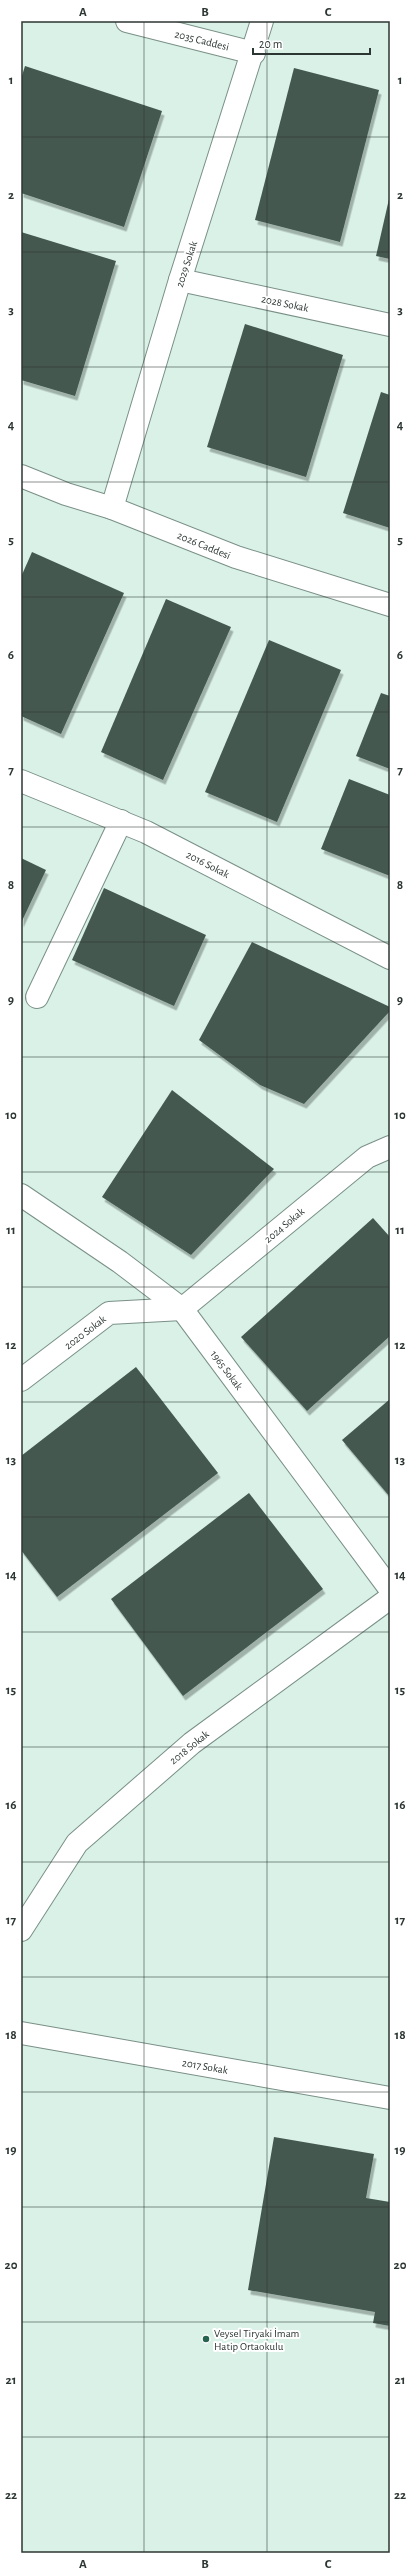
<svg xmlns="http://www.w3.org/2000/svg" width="411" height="2574" font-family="'Alegreya Sans',sans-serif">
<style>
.building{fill:#445950;filter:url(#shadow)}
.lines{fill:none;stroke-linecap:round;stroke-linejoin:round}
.street-casing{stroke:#7a9087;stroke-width:24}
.street{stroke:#fff;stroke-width:22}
.grid{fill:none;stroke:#2c3632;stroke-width:1;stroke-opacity:0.55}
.poi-dot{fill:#266450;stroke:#fff;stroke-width:1.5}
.labels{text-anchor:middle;stroke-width:4;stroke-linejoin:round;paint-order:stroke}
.street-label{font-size:11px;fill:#2c3632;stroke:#fff}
.poi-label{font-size:11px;fill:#2c3632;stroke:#fff;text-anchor:start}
.neatline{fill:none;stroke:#2c3632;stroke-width:1.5}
.grid-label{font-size:13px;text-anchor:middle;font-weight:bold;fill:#2c3632}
</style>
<defs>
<filter id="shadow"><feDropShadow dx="2.5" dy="4.5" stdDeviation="0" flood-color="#0004"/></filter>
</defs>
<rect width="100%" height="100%" fill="#d9f1e7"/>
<g class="building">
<path d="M 25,66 L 162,111 L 124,227 L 21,193 L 21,79 Z"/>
<path d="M 294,68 L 379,90 L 340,242 L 255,220 Z"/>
<path d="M 389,199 L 390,199 L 390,259 L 376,256 Z"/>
<path d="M 21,232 L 116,261 L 75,396 L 21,380 Z"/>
<path d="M 245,324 L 343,355 L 306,477 L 207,447 Z"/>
<path d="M 381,392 L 390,395 L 390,528 L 343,513 Z"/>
<path d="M 32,552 L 124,593 L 61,734 L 21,716 L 21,577 Z"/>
<path d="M 166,599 L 231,627 L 163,780 L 101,752 Z"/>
<path d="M 269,640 L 341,670 L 277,822 L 205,792 Z"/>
<path d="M 381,693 L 390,696 L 390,769 L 356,756 Z"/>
<path d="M 349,779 L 390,795 L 390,876 L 321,849 Z"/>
<path d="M 21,858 L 46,870 L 21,923 Z"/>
<path d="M 104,888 L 206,935 L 174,1006 L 72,960 Z"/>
<path d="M 252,942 L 390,1007 L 390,1011 L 304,1104 L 260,1085 L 199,1040 Z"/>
<path d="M 172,1090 L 274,1169 L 191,1255 L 102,1197 Z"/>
<path d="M 373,1218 L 390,1237 L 390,1336 L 307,1411 L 241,1337 Z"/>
<path d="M 136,1367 L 218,1473 L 57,1597 L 21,1550 L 21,1456 Z"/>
<path d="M 390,1399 L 390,1497 L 342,1440 Z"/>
<path d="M 249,1493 L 323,1589 L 183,1696 L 111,1599 Z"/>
<path d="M 274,2137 L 374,2154 L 366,2198 L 390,2202 L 390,2326 L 373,2323 L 375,2312 L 248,2290 Z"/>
</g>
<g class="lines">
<defs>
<g id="street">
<path d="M 127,21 L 254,53"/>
<path d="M 180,280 L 390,325"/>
<path d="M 21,476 L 66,494 L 112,508 L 236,557 L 390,605"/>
<path d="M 112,508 L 180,280 L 262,21"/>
<path d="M 21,781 L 146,832 L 390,958"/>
<path d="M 37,997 L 121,821"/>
<path d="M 21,1195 L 120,1262 L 182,1309 L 390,1589"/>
<path d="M 21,1380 L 109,1313 L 182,1309 L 367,1157 L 390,1147"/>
<path d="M 21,1930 L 77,1843 L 192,1743 L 390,1598"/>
<path d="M 21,2033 L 390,2098"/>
</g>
</defs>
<use href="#street" class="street-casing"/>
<use href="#street" class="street"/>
</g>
<path class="grid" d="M 144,21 L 144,2553M 267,21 L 267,2553M 21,137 L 390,137M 21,252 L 390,252M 21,367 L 390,367M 21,482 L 390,482M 21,597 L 390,597M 21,712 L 390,712M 21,827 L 390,827M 21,942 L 390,942M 21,1057 L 390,1057M 21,1172 L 390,1172M 21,1287 L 390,1287M 21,1402 L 390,1402M 21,1517 L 390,1517M 21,1632 L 390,1632M 21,1747 L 390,1747M 21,1862 L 390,1862M 21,1977 L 390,1977M 21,2092 L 390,2092M 21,2207 L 390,2207M 21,2322 L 390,2322M 21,2437 L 390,2437"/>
<circle class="poi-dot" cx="206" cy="2339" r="4"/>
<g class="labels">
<g class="street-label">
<text transform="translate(202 40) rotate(14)" y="4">2035 Caddesi</text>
<text transform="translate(186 264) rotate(-72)" y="4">2029 Sokak</text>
<text transform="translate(285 303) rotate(12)" y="4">2028 Sokak</text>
<text transform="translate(204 545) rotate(22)" y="4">2026 Caddesi</text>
<text transform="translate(208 864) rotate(27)" y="4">2016 Sokak</text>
<text transform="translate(284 1225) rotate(-40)" y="4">2024 Sokak</text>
<text transform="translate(85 1332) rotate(-37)" y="4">2020 Sokak</text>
<text transform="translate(227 1370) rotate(53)" y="4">1965 Sokak</text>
<text transform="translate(189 1747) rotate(-39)" y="4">2018 Sokak</text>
<text transform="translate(205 2066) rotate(10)" y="4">2017 Sokak</text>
</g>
<g class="poi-label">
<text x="214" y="2337">Veysel Tiryaki İmam<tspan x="214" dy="13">Hatip Ortaokulu</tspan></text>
</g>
</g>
<rect width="411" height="2574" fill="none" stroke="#ffffff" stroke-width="44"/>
<path d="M253 48v6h117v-6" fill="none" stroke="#2c3632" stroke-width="2"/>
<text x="259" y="48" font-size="12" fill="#2c3632" stroke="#ffffff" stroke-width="3" paint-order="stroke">20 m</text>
<rect x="22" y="22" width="367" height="2530" class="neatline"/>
<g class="grid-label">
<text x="83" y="16">A</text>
<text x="205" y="16">B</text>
<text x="328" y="16">C</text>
<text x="11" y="84">1</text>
<text x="400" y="84">1</text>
<text x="11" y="199">2</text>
<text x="400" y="199">2</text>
<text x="11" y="314">3</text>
<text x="400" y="314">3</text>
<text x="11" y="429">4</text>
<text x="400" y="429">4</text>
<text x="11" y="544">5</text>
<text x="400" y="544">5</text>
<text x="11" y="659">6</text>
<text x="400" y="659">6</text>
<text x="11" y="774">7</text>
<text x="400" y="774">7</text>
<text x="11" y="889">8</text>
<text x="400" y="889">8</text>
<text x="11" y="1004">9</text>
<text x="400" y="1004">9</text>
<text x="11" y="1119">10</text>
<text x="400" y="1119">10</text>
<text x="11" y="1234">11</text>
<text x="400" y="1234">11</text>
<text x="11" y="1349">12</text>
<text x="400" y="1349">12</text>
<text x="11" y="1464">13</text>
<text x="400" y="1464">13</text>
<text x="11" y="1579">14</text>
<text x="400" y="1579">14</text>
<text x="11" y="1694">15</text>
<text x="400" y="1694">15</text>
<text x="11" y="1809">16</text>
<text x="400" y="1809">16</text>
<text x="11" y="1924">17</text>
<text x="400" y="1924">17</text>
<text x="11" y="2039">18</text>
<text x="400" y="2039">18</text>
<text x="11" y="2154">19</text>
<text x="400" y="2154">19</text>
<text x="11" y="2269">20</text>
<text x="400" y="2269">20</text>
<text x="11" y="2384">21</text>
<text x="400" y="2384">21</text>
<text x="11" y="2499">22</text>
<text x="400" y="2499">22</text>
<text x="83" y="2568">A</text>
<text x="205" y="2568">B</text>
<text x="328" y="2568">C</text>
</g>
</svg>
